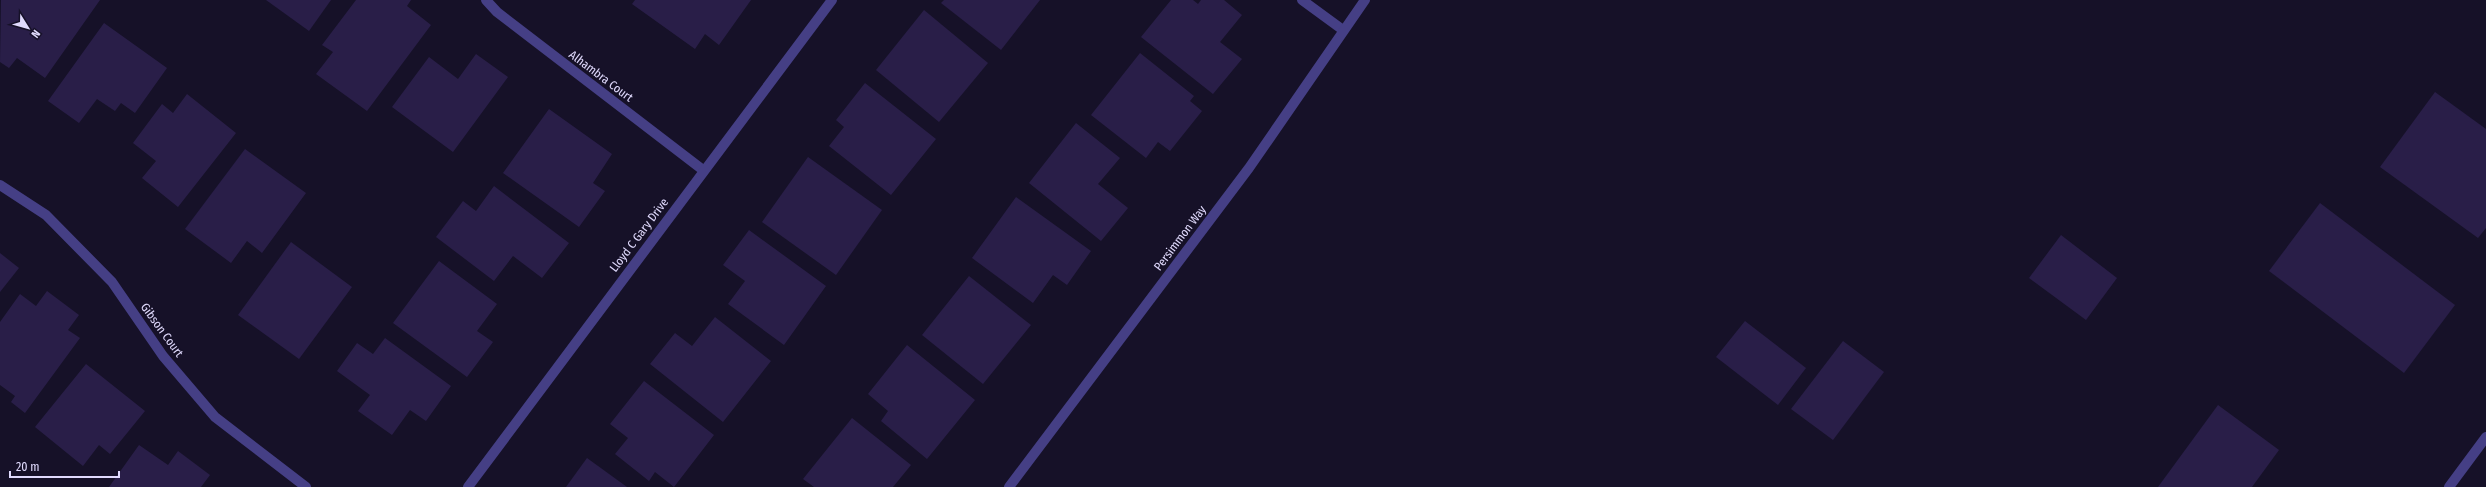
<svg xmlns="http://www.w3.org/2000/svg" width="2486" height="487" font-family="'Fira Sans Condensed',sans-serif">
<style>
.building{fill:#291e48}
.lines{fill:none;stroke-linecap:round;stroke-linejoin:round}
.street{stroke:#453f85;stroke-width:10}
.labels{text-anchor:middle;stroke-width:3;stroke-linejoin:round;paint-order:stroke}
.street-label{font-size:12px;fill:#e0dafd;stroke:#161128}
</style>
<rect width="100%" height="100%" fill="#161128"/>
<g class="building">
<path d="M 1,0 L 100,0 L 45,78 L 17,58 L 9,68 L 0,62 Z"/>
<path d="M 266,0 L 331,0 L 309,31 Z"/>
<path d="M 356,0 L 411,0 L 407,6 L 431,25 L 367,111 L 316,74 L 333,52 L 322,45 Z"/>
<path d="M 635,0 L 751,0 L 719,45 L 705,34 L 695,49 L 632,4 Z"/>
<path d="M 944,0 L 1040,0 L 1001,50 L 941,3 Z"/>
<path d="M 1171,0 L 1193,0 L 1198,4 L 1201,0 L 1224,0 L 1242,15 L 1220,42 L 1242,59 L 1213,94 L 1141,37 Z"/>
<path d="M 924,10 L 988,63 L 939,122 L 876,70 Z"/>
<path d="M 104,23 L 167,68 L 135,113 L 121,103 L 115,111 L 97,99 L 79,123 L 48,101 Z"/>
<path d="M 1140,53 L 1194,96 L 1190,101 L 1202,111 L 1170,151 L 1158,142 L 1146,158 L 1091,115 Z"/>
<path d="M 476,54 L 508,77 L 453,152 L 392,107 L 429,57 L 458,79 Z"/>
<path d="M 865,83 L 936,139 L 891,195 L 829,146 L 844,127 L 836,120 Z"/>
<path d="M 2435,92 L 2486,129 L 2486,228 L 2478,238 L 2380,167 Z"/>
<path d="M 187,94 L 236,133 L 178,207 L 142,178 L 156,161 L 133,143 L 162,104 L 173,113 Z"/>
<path d="M 549,109 L 612,154 L 593,183 L 605,191 L 579,227 L 503,173 Z"/>
<path d="M 1076,123 L 1120,158 L 1098,184 L 1128,208 L 1101,241 L 1029,183 Z"/>
<path d="M 245,149 L 306,193 L 262,253 L 247,241 L 231,263 L 185,229 Z"/>
<path d="M 808,157 L 882,210 L 836,275 L 762,222 Z"/>
<path d="M 494,186 L 569,243 L 542,278 L 513,256 L 494,281 L 436,237 L 463,201 L 476,211 Z"/>
<path d="M 1016,197 L 1091,251 L 1067,285 L 1053,275 L 1033,303 L 972,258 Z"/>
<path d="M 2320,203 L 2455,305 L 2404,373 L 2269,271 Z"/>
<path d="M 749,230 L 826,286 L 784,345 L 728,304 L 745,281 L 723,265 Z"/>
<path d="M 2061,235 L 2117,278 L 2086,320 L 2029,278 Z"/>
<path d="M 291,242 L 352,287 L 299,359 L 238,315 Z"/>
<path d="M 0,253 L 19,268 L 0,292 Z"/>
<path d="M 439,261 L 497,304 L 477,331 L 493,342 L 467,377 L 393,323 Z"/>
<path d="M 969,276 L 1031,325 L 983,384 L 922,335 Z"/>
<path d="M 47,291 L 79,315 L 68,330 L 80,338 L 25,413 L 11,402 L 15,396 L 0,385 L 0,322 L 20,294 L 36,306 Z"/>
<path d="M 715,317 L 771,361 L 723,422 L 650,364 L 675,333 L 692,346 Z"/>
<path d="M 1745,321 L 1806,368 L 1778,405 L 1716,357 Z"/>
<path d="M 385,338 L 451,386 L 426,421 L 410,410 L 392,435 L 358,411 L 370,395 L 337,371 L 357,343 L 373,354 Z"/>
<path d="M 1843,341 L 1884,372 L 1833,440 L 1791,409 Z"/>
<path d="M 907,345 L 975,400 L 927,459 L 881,421 L 888,411 L 868,394 Z"/>
<path d="M 86,364 L 145,411 L 110,454 L 99,445 L 83,466 L 35,427 Z"/>
<path d="M 644,381 L 714,435 L 674,487 L 655,472 L 649,481 L 615,454 L 628,438 L 610,424 Z"/>
<path d="M 2218,405 L 2279,450 L 2252,487 L 2158,487 Z"/>
<path d="M 852,418 L 911,465 L 893,487 L 814,487 L 803,479 Z"/>
<path d="M 139,445 L 168,465 L 178,451 L 210,475 L 201,487 L 109,487 Z"/>
<path d="M 587,458 L 627,487 L 566,487 Z"/>
</g>
<g class="lines">
<g class="street">
<path d="M 486,0 L 497,12 L 703,170"/>
<path d="M 1302,0 L 1343,30"/>
<path d="M 0,185 L 46,215 L 112,282 L 163,356 L 215,417 L 306,487"/>
<path d="M 468,487 L 832,0"/>
<path d="M 1009,487 L 1249,168 L 1365,0"/>
<path d="M 2449,487 L 2486,437"/>
</g>
</g>
<g class="labels">
<g class="street-label">
<text transform="translate(601 76) rotate(37)" y="4">Alhambra Court</text>
<text transform="translate(639 235) rotate(-53)" y="4">Lloyd C Gary Drive</text>
<text transform="translate(1180 238) rotate(-53)" y="4">Persimmon Way</text>
<text transform="translate(162 330) rotate(54)" y="4">Gibson Court</text>
</g>
</g>
<g transform="translate(28 28) rotate(127)" stroke="#161128" stroke-width="3" paint-order="stroke">
<path d="M0-3L7 15L0 10L-7 15Z" fill="#e0dafd"/>
<text y="-6" font-size="11" font-weight="bold" text-anchor="middle" fill="#e0dafd">N</text>
</g>
<path d="M10 471v6h109v-6" fill="none" stroke="#e0dafd" stroke-width="2"/>
<text x="16" y="471" font-size="12" fill="#e0dafd" stroke="#161128" stroke-width="3" paint-order="stroke">20 m</text>
</svg>
